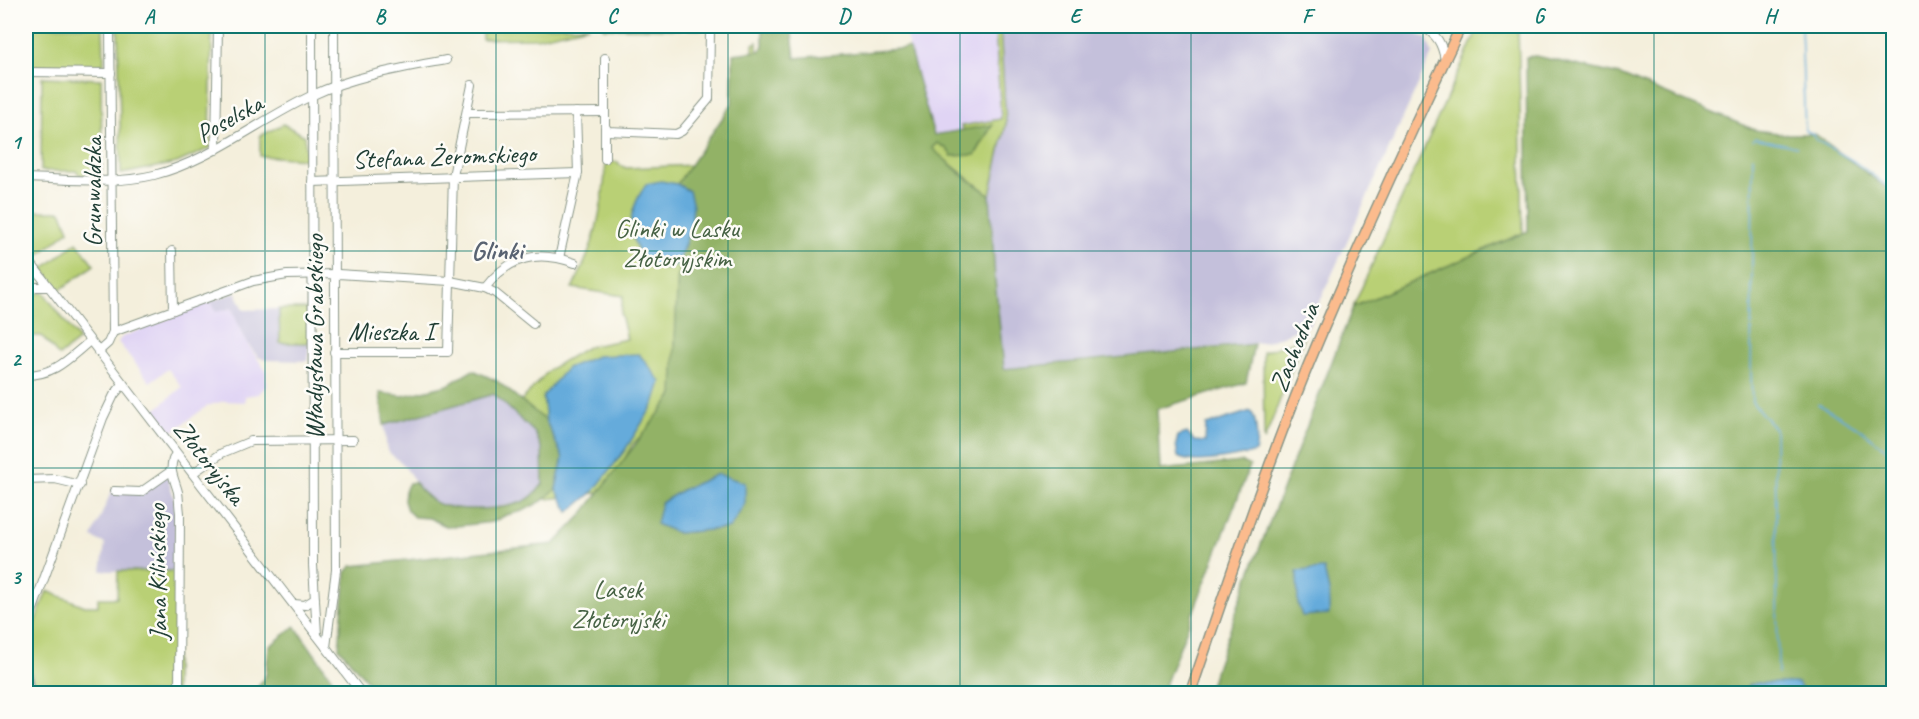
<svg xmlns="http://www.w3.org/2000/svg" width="1919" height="719" font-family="Caveat,sans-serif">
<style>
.built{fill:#e0d4f4}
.industrial{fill:#c4c0db}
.green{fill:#b9d074;stroke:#6c8654;stroke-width:1.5}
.forest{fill:#92b266;stroke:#58784d;stroke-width:1.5;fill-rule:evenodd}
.water{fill:#65abdb;stroke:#427488;stroke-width:1.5}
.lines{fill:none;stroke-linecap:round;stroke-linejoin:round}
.stream{stroke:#65abdb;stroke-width:1.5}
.minor-casing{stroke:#8a9688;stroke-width:10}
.major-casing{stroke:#8a9688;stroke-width:12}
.minor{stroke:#fff;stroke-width:8}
.major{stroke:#fbbb8d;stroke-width:9}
.grid{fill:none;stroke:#0f766e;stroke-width:1.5;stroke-opacity:0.55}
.labels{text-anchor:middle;stroke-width:5;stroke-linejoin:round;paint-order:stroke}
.street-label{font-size:26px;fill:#1f3d34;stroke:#fdfcf7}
.park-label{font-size:26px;fill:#466244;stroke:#fdfcf7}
.neighbourhood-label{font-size:27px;font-weight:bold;fill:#596372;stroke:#fdfcf7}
.neatline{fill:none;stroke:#0f766e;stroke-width:2}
.grid-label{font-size:20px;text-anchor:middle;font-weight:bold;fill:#0f766e}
</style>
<rect width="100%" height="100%" fill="#fdfcf7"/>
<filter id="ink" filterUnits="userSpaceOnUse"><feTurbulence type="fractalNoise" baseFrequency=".0167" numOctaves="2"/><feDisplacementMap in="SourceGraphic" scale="12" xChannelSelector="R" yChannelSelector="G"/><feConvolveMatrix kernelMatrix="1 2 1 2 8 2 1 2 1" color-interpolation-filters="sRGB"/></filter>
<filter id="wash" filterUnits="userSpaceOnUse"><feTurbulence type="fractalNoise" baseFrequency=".008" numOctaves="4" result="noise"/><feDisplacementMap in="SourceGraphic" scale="24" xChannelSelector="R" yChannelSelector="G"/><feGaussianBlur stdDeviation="1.35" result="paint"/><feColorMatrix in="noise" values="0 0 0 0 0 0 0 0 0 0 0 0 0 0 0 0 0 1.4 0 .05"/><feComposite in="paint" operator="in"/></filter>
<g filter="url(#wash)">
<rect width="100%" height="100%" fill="#f4efdc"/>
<g class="built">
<path d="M 903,26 L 1000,26 L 1005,123 L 934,136 Z"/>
<path d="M 211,301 L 217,311 L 232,308 L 244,339 L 266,371 L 266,386 L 259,394 L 245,396 L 245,402 L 224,401 L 207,406 L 171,433 L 154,411 L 182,387 L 168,369 L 150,382 L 118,342 L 122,337 Z"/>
</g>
<g class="industrial">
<path d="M 1000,26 L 1396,26 L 1427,38 L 1432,54 L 1309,325 L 1267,342 L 1003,369 L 995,280 L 990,195 L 1006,124 Z"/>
<path d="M 236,292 L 244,310 L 279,309 L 280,342 L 309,343 L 308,361 L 265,360 L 258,357 L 244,339 L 232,308 L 216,312 L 211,301 Z"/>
<path d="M 494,394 L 535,433 L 542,449 L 543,484 L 533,496 L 521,503 L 476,510 L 455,509 L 438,504 L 428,498 L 419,487 L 402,463 L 387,451 L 384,425 Z"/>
<path d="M 167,474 L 175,502 L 176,571 L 101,571 L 105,544 L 92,537 L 112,490 L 141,491 Z"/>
</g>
<g class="green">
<path d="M 26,26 L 103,26 L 104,63 L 98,68 L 26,67 Z"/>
<path d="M 118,26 L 212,26 L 210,148 L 177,163 L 121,174 Z"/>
<path d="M 482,26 L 589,26 L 537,38 L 482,39 Z"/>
<path d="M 602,26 L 703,26 L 703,29 L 604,28 Z"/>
<path d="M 995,26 L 1000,26 L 1006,124 L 990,195 L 934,151 L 932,147 L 935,143 L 938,143 L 946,148 L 952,156 L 976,154 L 992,126 L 963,131 L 961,126 L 1001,119 Z"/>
<path d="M 1479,26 L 1518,26 L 1523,233 L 1353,307 Z"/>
<path d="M 757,42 L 759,90 L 758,315 L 632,445 L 621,466 L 621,490 L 538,500 L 556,468 L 549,441 L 514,409 L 550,369 L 587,347 L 627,339 L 621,314 L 623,296 L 572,288 C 595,248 603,207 606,162 L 618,162 L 618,164 L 626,168 L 695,165 L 753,84 L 753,44 Z"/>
<path d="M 42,77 L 101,79 L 102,172 L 80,175 L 76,171 L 41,171 Z"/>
<path d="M 283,124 L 305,136 L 306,159 L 260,156 L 260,136 Z"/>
<path d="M 26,203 L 27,211 L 61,211 L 69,230 L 34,259 L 26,248 Z"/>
<path d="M 77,242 L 94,265 L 60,290 L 43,269 Z"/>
<path d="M 26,293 L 44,293 L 79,340 L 59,356 L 42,336 L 26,336 Z"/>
<path d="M 279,309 L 309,309 L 309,343 L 280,343 Z"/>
<path d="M 1304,338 L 1264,441 L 1263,352 Z"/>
<path d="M 118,571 L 176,571 L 175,693 L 35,693 L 26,645 L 47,591 L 85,606 L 98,606 L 98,598 L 117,598 Z"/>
</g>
<g class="forest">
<path d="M 763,26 L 791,26 L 795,58 L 909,48 L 934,135 L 992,125 L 975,155 L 952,156 L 946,148 L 937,143 L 932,148 L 961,174 L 990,195 L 995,280 L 1004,369 L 1254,344 L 1246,383 L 1157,409 L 1160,470 L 1242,462 L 1250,466 L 1162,693 L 950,694 L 931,690 L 928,694 L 377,693 L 339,648 L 346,572 L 352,566 L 554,544 L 581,516 L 673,395 L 678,263 L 691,226 L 689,191 L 677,184 L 732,104 L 733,54 L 759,51 L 763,47 ZM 718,474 L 730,528 L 678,533 L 661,503 L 684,489 Z"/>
<path d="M 1536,56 L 1620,75 L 1755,130 L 1786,134 L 1815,134 L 1893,193 L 1893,693 L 1207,694 L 1248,578 L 1353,307 L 1528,231 L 1526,57 Z"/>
<path d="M 473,370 L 497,381 L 546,421 L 563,458 L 556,489 L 542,501 L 523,511 L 506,515 L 493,522 L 448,527 L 429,518 L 414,517 L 407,510 L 404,501 L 405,491 L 409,483 L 415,482 C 421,491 429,500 439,504 C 459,512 502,510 522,502 C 531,499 537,492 543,484 L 542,449 L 535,433 L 494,394 L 384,425 L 380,393 L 403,396 L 448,385 Z"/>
<path d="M 295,626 L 342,693 L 254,693 L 266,675 L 269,647 Z"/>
</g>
<g class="water">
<path d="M 661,181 L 677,184 L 689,191 L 693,206 L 691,226 L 678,263 L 669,269 L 650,267 C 625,237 625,217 646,184 Z"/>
<path d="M 639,354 L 661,382 L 654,404 L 625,450 L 594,491 L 569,512 L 556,489 L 563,458 L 546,421 L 543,396 L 567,368 L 597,356 Z"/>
<path d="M 1251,411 C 1257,420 1258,441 1255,452 L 1249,454 C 1230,457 1194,466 1178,457 L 1176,444 L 1178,436 L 1187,433 L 1194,441 L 1205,442 L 1206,425 Z"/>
<path d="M 718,474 L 745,483 L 745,503 L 730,528 L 678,533 L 656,524 L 661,503 L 684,489 Z"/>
<path d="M 1324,569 L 1329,591 L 1329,614 L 1302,616 L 1298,604 L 1297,571 Z"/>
<path d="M 1757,683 L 1798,683 L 1801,688 L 1801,693 L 1746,693 L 1746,689 L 1749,685 Z"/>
</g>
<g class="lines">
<g class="stream">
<path d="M 1801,26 L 1805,130 L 1813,134 L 1815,139 L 1855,162 L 1894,191"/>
<path d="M 1753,140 L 1755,138 L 1797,147"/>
<path d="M 1753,156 L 1751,374 L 1752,402 L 1775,429 L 1778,674"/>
<path d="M 1818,404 L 1857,427 L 1894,455"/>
</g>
</g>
</g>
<g filter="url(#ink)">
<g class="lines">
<defs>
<g id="minor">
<path d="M 312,26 L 313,565 L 317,635"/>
<path d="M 796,26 L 810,26"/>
<path d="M 1422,26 C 1437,35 1442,43 1445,60"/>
<path d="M 26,72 L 111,73"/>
<path d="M 467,113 L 605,112"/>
<path d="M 605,126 L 608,131 L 676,134 L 682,131 L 709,99 L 710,30 L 715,26"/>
<path d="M 216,150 L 218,26"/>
<path d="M 605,159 L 605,58"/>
<path d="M 26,178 C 67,179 113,185 154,175 C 212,160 259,120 313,95 C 353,76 403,68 446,60"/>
<path d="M 312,182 L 578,173"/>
<path d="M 172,251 L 173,310"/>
<path d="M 26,257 L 362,694"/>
<path d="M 559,258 L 578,173 L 576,112"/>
<path d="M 26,287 L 49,287"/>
<path d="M 485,288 C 509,256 538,250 575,263"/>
<path d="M 113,332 L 253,281 L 287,275 L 338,274 L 450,281 L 485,288 L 495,293 L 533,324"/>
<path d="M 98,352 L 108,343 L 113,332 L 110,26"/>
<path d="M 334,352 L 448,352 L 453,176 L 472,85"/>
<path d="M 26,375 C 55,375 68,359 90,341"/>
<path d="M 176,453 C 167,468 174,477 178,492 C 179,499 179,506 180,513 L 179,694"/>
<path d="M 193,473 L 222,453 L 251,441 L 353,440"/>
<path d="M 26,480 L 55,479 L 80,485"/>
<path d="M 114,491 L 141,492 L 171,471"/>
<path d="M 294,604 L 305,605 L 315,599"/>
<path d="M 26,628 L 103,418 L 114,395 L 123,384"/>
<path d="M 326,647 L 336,570 L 334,26"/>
<path d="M 26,672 L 30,694"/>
</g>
<path id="major" d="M 1190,694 C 1227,586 1262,479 1305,373 C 1353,256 1407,140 1461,26"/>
</defs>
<use href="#minor" class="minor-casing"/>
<use href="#major" class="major-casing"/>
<use href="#minor" class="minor"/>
<use href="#major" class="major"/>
</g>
</g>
<path class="grid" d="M 265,26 L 265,694M 496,26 L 496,694M 728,26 L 728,694M 960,26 L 960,694M 1191,26 L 1191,694M 1423,26 L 1423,694M 1654,26 L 1654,694M 26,251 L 1894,251M 26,468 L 1894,468"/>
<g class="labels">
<g class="street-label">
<text transform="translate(229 118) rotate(-29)" y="9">Poselska</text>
<text transform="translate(444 156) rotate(-2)" y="9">Stefana Żeromskiego</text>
<text transform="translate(92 192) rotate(-90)" y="9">Grunwaldzka</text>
<text x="391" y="340">Mieszka I</text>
<text transform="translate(314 337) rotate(-90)" y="9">Władysława Grabskiego</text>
<text transform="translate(1294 347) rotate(-68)" y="9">Zachodnia</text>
<text transform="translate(210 462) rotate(52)" y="9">Złotoryjska</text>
<text transform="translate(157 572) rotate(-91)" y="9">Jana Kilińskiego</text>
</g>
<g class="park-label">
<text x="677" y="237">Glinki w Lasku<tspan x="677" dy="30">Złotoryjskim</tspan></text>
<text x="618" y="598">Lasek<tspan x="618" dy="30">Złotoryjski</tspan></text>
</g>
<g class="neighbourhood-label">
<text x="497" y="259">Glinki</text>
</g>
</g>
<rect width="1919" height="719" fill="none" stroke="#fdfcf7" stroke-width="66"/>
<rect x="33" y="33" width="1853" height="653" class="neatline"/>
<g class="grid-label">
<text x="149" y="23">A</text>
<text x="380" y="23">B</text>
<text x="612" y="23">C</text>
<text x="844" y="23">D</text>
<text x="1075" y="23">E</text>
<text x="1307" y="23">F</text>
<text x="1539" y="23">G</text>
<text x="1770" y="23">H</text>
<text x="16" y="149">1</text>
<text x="16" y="366">2</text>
<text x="16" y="584">3</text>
</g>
</svg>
